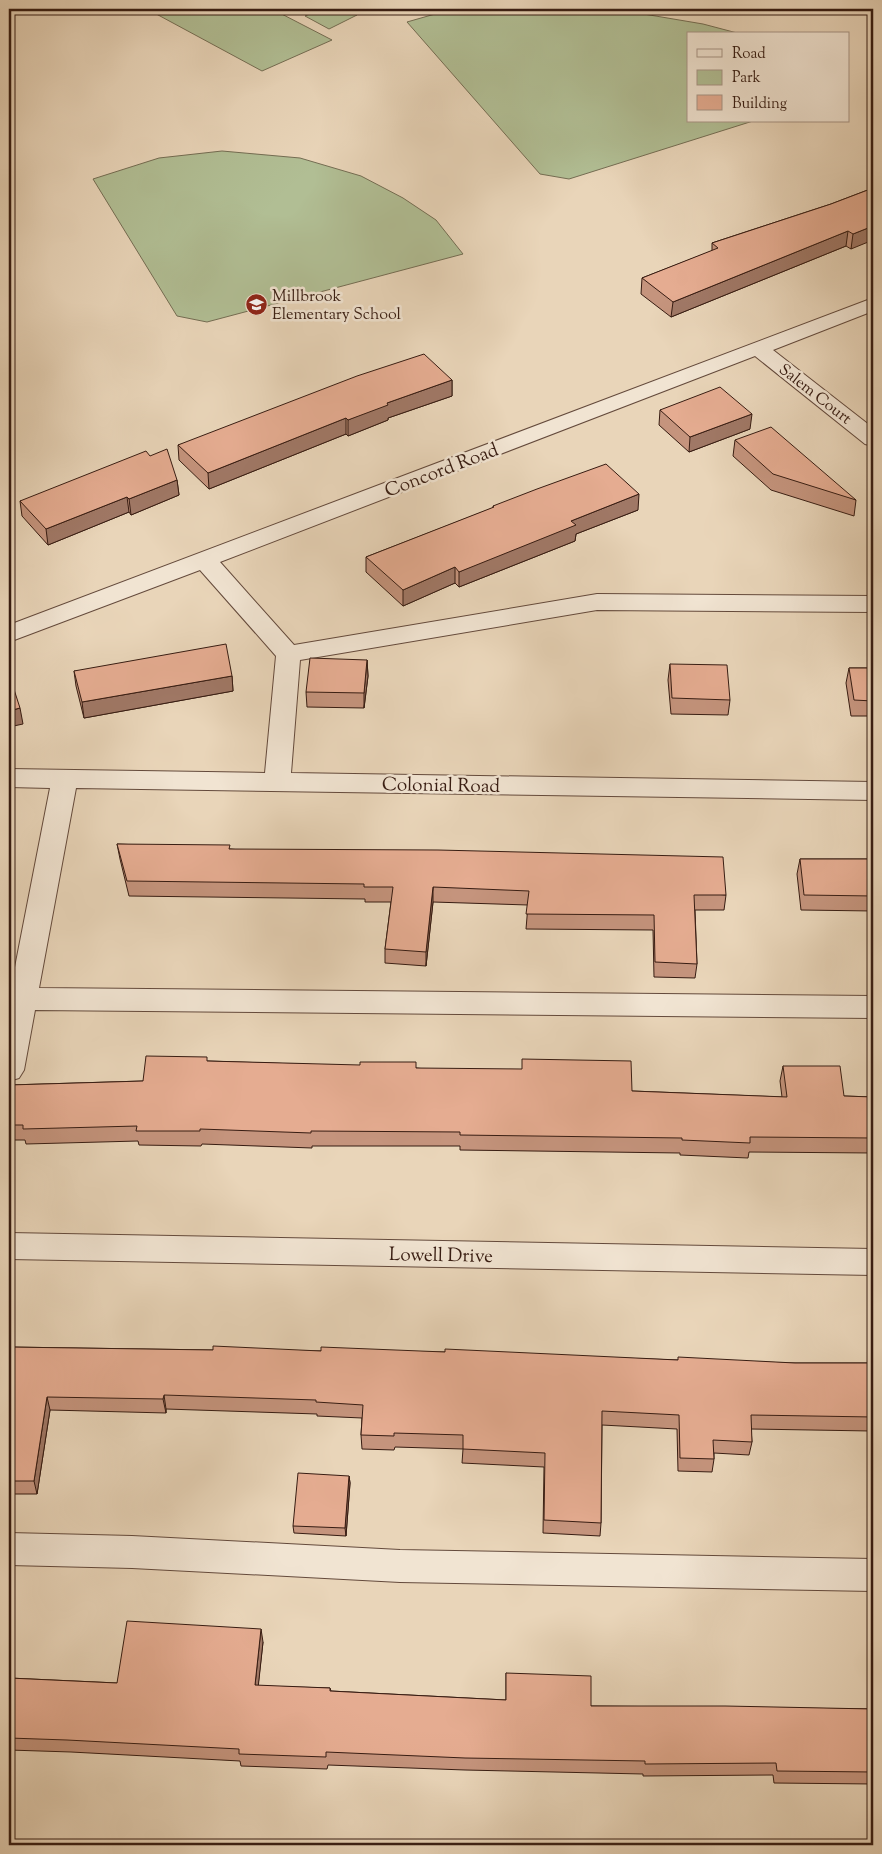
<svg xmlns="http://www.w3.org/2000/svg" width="882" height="1854" font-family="'Sorts Mill Goudy',serif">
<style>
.green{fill:#b1be94;stroke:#746d53}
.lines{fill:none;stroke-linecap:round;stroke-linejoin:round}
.minor-casing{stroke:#644a3c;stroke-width:2}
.minor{fill:#f1e4d2;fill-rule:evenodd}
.wall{fill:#c5947d;stroke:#371c12}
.shaded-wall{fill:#a07866;stroke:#371c12}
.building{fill:#e5ac91;stroke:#371c12}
.labels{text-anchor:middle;stroke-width:5;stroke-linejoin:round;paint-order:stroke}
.far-poi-label{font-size:16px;fill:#371c12;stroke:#f1e4d2;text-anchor:start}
.far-street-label{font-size:16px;fill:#371c12;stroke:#f1e4d2}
.street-label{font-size:19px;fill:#371c12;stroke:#f1e4d2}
</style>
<rect width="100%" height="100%" fill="#e9d5b9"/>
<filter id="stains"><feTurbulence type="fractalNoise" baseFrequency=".004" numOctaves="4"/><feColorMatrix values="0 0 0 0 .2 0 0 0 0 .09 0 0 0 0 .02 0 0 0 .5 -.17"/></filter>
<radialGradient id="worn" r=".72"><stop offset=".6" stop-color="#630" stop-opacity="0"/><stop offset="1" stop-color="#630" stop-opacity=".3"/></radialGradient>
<g class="green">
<path d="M 147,9 L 272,9 L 332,40 L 262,71 Z"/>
<path d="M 322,9 L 344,9 L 357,15 L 329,29 L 305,16 Z"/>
<path d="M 462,9 L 614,9 L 703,24 L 741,34 L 688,34 L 688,121 L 753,121 L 569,179 L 540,174 L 407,22 L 449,10 Z"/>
<path d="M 222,151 L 300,158 L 361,176 L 403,198 L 436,220 L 463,254 L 207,322 L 177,316 L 93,179 L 159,158 Z"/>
</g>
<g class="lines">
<defs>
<g id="minor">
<path d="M 873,298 L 873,311 L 773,350 L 873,428 L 873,446 L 865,444 L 755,356 L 220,562 L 294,645 L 597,594 L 873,596 L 873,612 L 597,610 L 300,660 L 291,773 L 873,782 L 873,800 L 76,788 L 39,988 L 873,996 L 873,1018 L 35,1010 L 24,1070 L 19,1078 L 9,1081 L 9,998 L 50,788 L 9,787 L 9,769 L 265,773 L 276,656 L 200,570 L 9,642 L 9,625 Z"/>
<path d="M 9,1233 L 873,1249 L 873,1275 L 9,1259 Z"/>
<path d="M 9,1533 L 132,1536 L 400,1550 L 873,1559 L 873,1591 L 400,1582 L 132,1568 L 9,1565 Z"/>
</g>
</defs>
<use href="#minor" class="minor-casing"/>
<use href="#minor" class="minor"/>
</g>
<g class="wall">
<path d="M 873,188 L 851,249 L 846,246 L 671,317 L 641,294 L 642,278 L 712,251 L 712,243 L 831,204 Z"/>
<path d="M 452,380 L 452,396 L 388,418 L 388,420 L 348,436 L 346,434 L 209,489 L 179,460 L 178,445 Z"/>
<path d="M 660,410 L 750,429 L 689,452 L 659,425 Z"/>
<path d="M 735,440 L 856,500 L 854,516 L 771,490 L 733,456 Z"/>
<path d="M 177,480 L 179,495 L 131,515 L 129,512 L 48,545 L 22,516 L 20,501 Z"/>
<path d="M 493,506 L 638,510 L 576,534 L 575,541 L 459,587 L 455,583 L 403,606 L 366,572 L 366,557 L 493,508 Z"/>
<path d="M 367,660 L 368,676 L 364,708 L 307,707 L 306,692 Z"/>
<path d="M 670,664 L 730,700 L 728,715 L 671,714 L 668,680 Z"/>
<path d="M 849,668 L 873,668 L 873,716 L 851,716 L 846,683 Z"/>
<path d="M 74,671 L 232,676 L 233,691 L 84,718 L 76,686 Z"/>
<path d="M 117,844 L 230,849 L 726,895 L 724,910 L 695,910 L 697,964 L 695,978 L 654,977 L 653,930 L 526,929 L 528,905 L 433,902 L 426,966 L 385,963 L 385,949 L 391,902 L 365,902 L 365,899 L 129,896 L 120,859 Z"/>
<path d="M 800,859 L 873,859 L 873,911 L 801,910 L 797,874 Z"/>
<path d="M 208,1061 L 416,1068 L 632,1091 L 782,1097 L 780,1081 L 783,1066 L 844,1096 L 873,1097 L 873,1153 L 749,1152 L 748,1158 L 680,1155 L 680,1153 L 460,1150 L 460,1146 L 312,1146 L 312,1148 L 202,1144 L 201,1146 L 139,1145 L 138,1141 L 26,1144 L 25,1140 L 9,1140 L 9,1085 L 143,1081 Z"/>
<path d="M 9,1347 L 213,1350 L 445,1352 L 678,1360 L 795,1363 L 873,1363 L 873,1422 L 871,1431 L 751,1429 L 752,1442 L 749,1455 L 714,1453 L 714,1459 L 712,1472 L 678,1471 L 677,1429 L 602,1425 L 601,1523 L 600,1536 L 543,1533 L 544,1467 L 462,1463 L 463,1449 L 395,1447 L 394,1450 L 362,1449 L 361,1435 L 362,1418 L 317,1416 L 317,1414 L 166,1409 L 166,1413 L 50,1410 L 37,1494 L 9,1494 Z"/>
<path d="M 349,1476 L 350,1483 L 346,1536 L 294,1533 L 293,1526 Z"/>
<path d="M 263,1642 L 258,1686 L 330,1688 L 331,1691 L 506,1700 L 506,1673 L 591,1706 L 873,1709 L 873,1784 L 774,1783 L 773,1775 L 643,1776 L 643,1774 L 465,1770 L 328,1765 L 327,1769 L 241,1766 L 240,1761 L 71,1752 L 9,1750 L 9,1678 L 117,1683 Z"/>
</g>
<g class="shaded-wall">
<path d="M 873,226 L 873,240 L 851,249 L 853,234 Z"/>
<path d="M 848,231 L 846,246 L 671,317 L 673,302 Z"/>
<path d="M 452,380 L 452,396 L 388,418 L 388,420 L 348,436 L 348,420 L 387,403 Z"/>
<path d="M 752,414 L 750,429 L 689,452 L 690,437 Z"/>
<path d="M 346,418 L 346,434 L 209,489 L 208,473 Z"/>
<path d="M 177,480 L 179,495 L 131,515 L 129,499 Z"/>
<path d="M 639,494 L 638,510 L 576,534 L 575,541 L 459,587 L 459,572 L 571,521 Z"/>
<path d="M 127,497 L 129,512 L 48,545 L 46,529 Z"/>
<path d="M 455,567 L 455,583 L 403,606 L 403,590 Z"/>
<path d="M 367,660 L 368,676 L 364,708 L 364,693 Z"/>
<path d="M 232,676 L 233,691 L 84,718 L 82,702 Z"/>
<path d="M 20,708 L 23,724 L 9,727 L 9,711 Z"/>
<path d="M 433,887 L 433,902 L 426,966 L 426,952 Z"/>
<path d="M 164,1395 L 166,1409 L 166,1413 L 163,1399 Z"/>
<path d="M 47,1397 L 50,1410 L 37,1494 L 34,1481 Z"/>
<path d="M 349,1476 L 350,1483 L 346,1536 L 345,1528 Z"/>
<path d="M 261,1629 L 263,1642 L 257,1698 L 255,1685 Z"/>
</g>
<g class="building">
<path d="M 873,188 L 873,226 L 853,234 L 848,231 L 673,302 L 642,278 L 718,248 L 712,243 L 831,204 Z"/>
<path d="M 424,354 L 452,380 L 387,403 L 388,405 L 348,420 L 346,418 L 208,473 L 178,445 L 357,376 Z"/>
<path d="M 720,387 L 752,414 L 690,437 L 660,410 Z"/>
<path d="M 771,427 L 856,500 L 773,474 L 735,440 Z"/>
<path d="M 167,449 L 177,480 L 129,499 L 127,497 L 46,529 L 20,501 L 146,451 L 150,456 Z"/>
<path d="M 606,464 L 639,494 L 571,521 L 576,525 L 459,572 L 455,567 L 403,590 L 366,557 L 494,507 L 493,506 L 537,489 Z"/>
<path d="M 226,644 L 232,676 L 82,702 L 74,671 Z"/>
<path d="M 310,658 L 367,660 L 364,693 L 306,692 Z"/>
<path d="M 670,664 L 727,665 L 730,700 L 672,698 Z"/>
<path d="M 849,668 L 873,668 L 873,701 L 854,700 Z"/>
<path d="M 9,674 L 20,708 L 9,711 Z"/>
<path d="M 117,844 L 230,845 L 229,849 L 438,850 L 723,857 L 726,895 L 694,895 L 697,964 L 655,962 L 654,915 L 526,914 L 529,891 L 433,887 L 426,952 L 385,949 L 393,887 L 364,887 L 364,884 L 127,881 Z"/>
<path d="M 800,859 L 873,859 L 873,896 L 804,895 Z"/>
<path d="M 146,1056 L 207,1057 L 207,1061 L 360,1065 L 360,1062 L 416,1062 L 416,1068 L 522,1069 L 522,1059 L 631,1061 L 632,1091 L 787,1097 L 783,1066 L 840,1066 L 844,1096 L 873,1097 L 873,1138 L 750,1137 L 750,1143 L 682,1140 L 682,1138 L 460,1135 L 460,1132 L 311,1131 L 311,1133 L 200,1129 L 200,1131 L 136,1131 L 137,1126 L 23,1129 L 23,1125 L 9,1125 L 9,1085 L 143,1081 Z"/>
<path d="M 213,1346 L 321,1351 L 321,1347 L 445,1352 L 445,1349 L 678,1360 L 678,1357 L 795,1363 L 873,1363 L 873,1417 L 751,1415 L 752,1442 L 713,1440 L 714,1459 L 680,1458 L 679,1415 L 602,1411 L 601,1523 L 544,1520 L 545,1453 L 463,1449 L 463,1435 L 394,1433 L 394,1436 L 361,1435 L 363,1405 L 316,1402 L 316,1400 L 164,1395 L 163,1399 L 47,1397 L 34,1481 L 9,1481 L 9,1347 L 213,1350 Z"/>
<path d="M 298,1473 L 349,1476 L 345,1528 L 293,1526 Z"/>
<path d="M 127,1621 L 261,1629 L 255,1685 L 330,1688 L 330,1691 L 506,1700 L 506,1673 L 591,1676 L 591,1706 L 725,1706 L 873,1709 L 873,1772 L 777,1771 L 776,1763 L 645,1764 L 645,1761 L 465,1758 L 326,1752 L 326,1757 L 239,1754 L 239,1749 L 67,1740 L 9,1738 L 9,1678 L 117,1683 Z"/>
</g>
<defs>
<symbol id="school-disc" viewBox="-11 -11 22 22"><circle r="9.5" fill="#8f2418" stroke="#f1e4d2"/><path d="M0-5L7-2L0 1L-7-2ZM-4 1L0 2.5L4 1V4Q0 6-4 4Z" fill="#fff"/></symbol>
</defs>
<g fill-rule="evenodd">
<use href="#school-disc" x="244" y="292" width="25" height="25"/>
</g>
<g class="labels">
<g class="far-poi-label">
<text x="272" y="301">Millbrook<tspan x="272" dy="18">Elementary School</tspan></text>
</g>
<g class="far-street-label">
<text transform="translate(816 393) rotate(38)" y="6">Salem Court</text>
</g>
<g class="street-label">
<text transform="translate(441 469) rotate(-21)" y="7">Concord Road</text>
<text transform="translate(441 784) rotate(1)" y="7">Colonial Road</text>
<text transform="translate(441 1254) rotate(1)" y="7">Lowell Drive</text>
</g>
</g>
<rect width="882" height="1854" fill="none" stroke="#e9d5b9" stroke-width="30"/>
<rect x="10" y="10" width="862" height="1834" fill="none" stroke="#371c12" stroke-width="2.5"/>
<rect x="15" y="15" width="852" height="1824" fill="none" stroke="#371c12"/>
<rect x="687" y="32" width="162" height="90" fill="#f1e4d2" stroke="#a79485"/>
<rect x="697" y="49" width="25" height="8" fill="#f1e4d2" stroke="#a79485"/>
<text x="732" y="58" font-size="15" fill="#371c12">Road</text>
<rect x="697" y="70" width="25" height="15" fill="#b1be94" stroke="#a79485"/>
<text x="732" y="82" font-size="15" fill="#371c12">Park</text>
<rect x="697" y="95" width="25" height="15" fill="#e5ac91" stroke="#a79485"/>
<text x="732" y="108" font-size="15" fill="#371c12">Building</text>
<rect width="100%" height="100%" filter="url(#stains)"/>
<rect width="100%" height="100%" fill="url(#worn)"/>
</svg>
